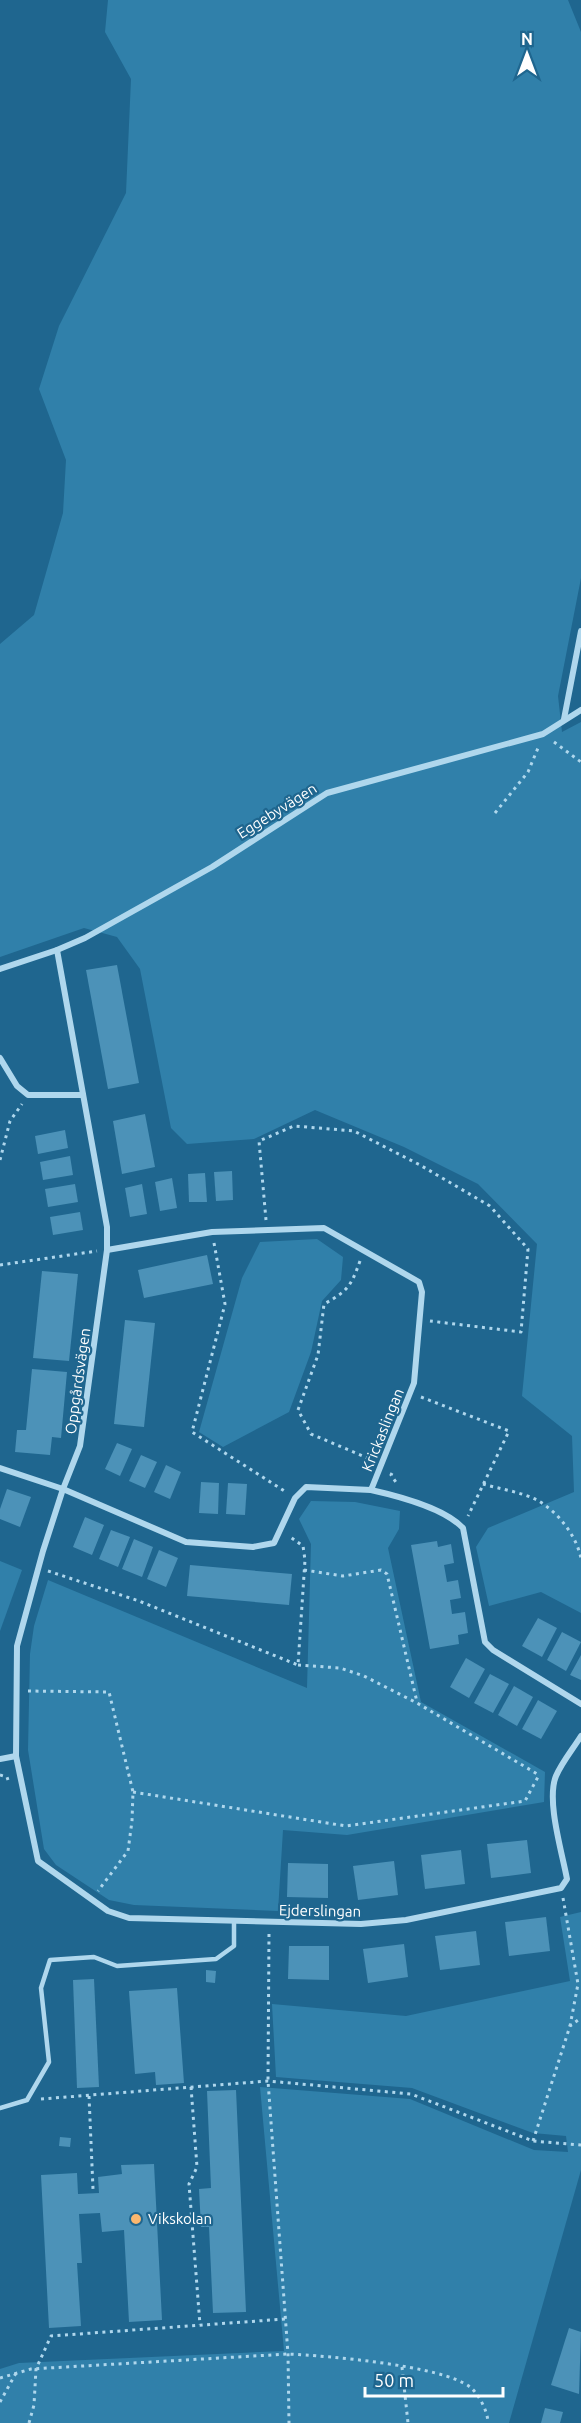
<svg xmlns="http://www.w3.org/2000/svg" width="581" height="2423" font-family="Ubuntu,sans-serif">
<style>
.green{fill:#3080aa}
.building{fill:#4c92b8}
.lines{fill:none;stroke-linecap:round;stroke-linejoin:round}
.path{stroke:#afd7ed;stroke-width:3;stroke-dasharray:3 4.5;stroke-linecap:butt}
.service{stroke:#afd7ed;stroke-width:4.5}
.minor{stroke:#afd7ed;stroke-width:6}
.poi-dot{fill:#fab76f;stroke:#1f668f;stroke-width:2}
.labels{text-anchor:middle;stroke-width:4.5;stroke-linejoin:round;paint-order:stroke}
.street-label{font-size:15px;fill:#fff;stroke:#1f668f}
.poi-label{font-size:15px;fill:#fff;stroke:#1f668f;text-anchor:start}
</style>
<rect width="100%" height="100%" fill="#1f668f"/>
<g class="green">
<path d="M 108,0 L 568,0 L 581,32 L 581,578 L 558,696 L 562,732 L 581,722 L 581,1613 L 541,1592 L 489,1606 L 476,1547 L 488,1528 L 574,1492 L 572,1436 L 522,1396 L 537,1244 L 478,1184 L 404,1147 L 315,1110 L 254,1139 L 187,1144 L 171,1128 L 140,969 L 117,937 L 84,928 L 0,957 L 0,644 L 34,615 L 63,513 L 66,460 L 39,389 L 59,326 L 126,193 L 131,79 L 105,32 Z"/>
<path d="M 317,1239 L 343,1257 L 341,1280 L 322,1301 L 311,1352 L 289,1412 L 223,1447 L 199,1432 L 242,1278 L 260,1242 Z"/>
<path d="M 311,1501 L 355,1502 L 400,1511 L 399,1529 L 388,1548 L 421,1702 L 545,1772 L 544,1802 L 347,1835 L 283,1830 L 278,1911 L 134,1905 L 109,1900 L 56,1865 L 44,1849 L 28,1750 L 30,1654 L 34,1626 L 48,1580 L 307,1688 L 311,1544 L 299,1519 Z"/>
<path d="M 0,1561 L 22,1570 L 0,1631 Z"/>
<path d="M 581,1912 L 581,2170 L 509,2423 L 0,2423 L 0,2369 L 19,2363 L 284,2351 L 260,2087 L 410,2099 L 534,2150 L 568,2152 L 566,2136 L 533,2133 L 412,2088 L 276,2077 L 272,2004 L 406,2016 L 570,1981 L 560,1917 Z"/>
</g>
<g class="building">
<path d="M 117,965 L 139,1083 L 108,1089 L 86,970 Z"/>
<path d="M 145,1114 L 155,1167 L 122,1174 L 113,1121 Z"/>
<path d="M 65,1130 L 68,1148 L 38,1154 L 35,1136 Z"/>
<path d="M 70,1156 L 73,1175 L 43,1180 L 40,1162 Z"/>
<path d="M 232,1171 L 233,1200 L 216,1201 L 214,1172 Z"/>
<path d="M 205,1173 L 207,1202 L 189,1202 L 188,1174 Z"/>
<path d="M 172,1178 L 177,1208 L 160,1211 L 155,1182 Z"/>
<path d="M 75,1184 L 78,1202 L 48,1207 L 45,1189 Z"/>
<path d="M 142,1184 L 147,1214 L 130,1217 L 125,1188 Z"/>
<path d="M 80,1212 L 83,1230 L 53,1235 L 50,1217 Z"/>
<path d="M 207,1255 L 213,1284 L 144,1298 L 138,1270 Z"/>
<path d="M 42,1271 L 78,1274 L 69,1361 L 33,1358 Z"/>
<path d="M 125,1320 L 155,1323 L 144,1427 L 114,1424 Z"/>
<path d="M 32,1369 L 67,1372 L 61,1438 L 52,1437 L 50,1455 L 15,1452 L 17,1430 L 26,1430 Z"/>
<path d="M 117,1443 L 132,1449 L 120,1476 L 105,1469 Z"/>
<path d="M 141,1455 L 157,1462 L 145,1488 L 129,1481 Z"/>
<path d="M 166,1465 L 181,1472 L 170,1499 L 154,1492 Z"/>
<path d="M 201,1482 L 219,1483 L 218,1514 L 199,1513 Z"/>
<path d="M 228,1483 L 247,1484 L 245,1515 L 226,1514 Z"/>
<path d="M 7,1489 L 31,1497 L 20,1527 L 0,1519 L 0,1509 Z"/>
<path d="M 85,1517 L 104,1525 L 92,1555 L 73,1547 Z"/>
<path d="M 111,1530 L 130,1537 L 118,1567 L 99,1559 Z"/>
<path d="M 134,1539 L 153,1547 L 142,1577 L 122,1569 Z"/>
<path d="M 437,1541 L 438,1547 L 451,1544 L 454,1563 L 444,1565 L 447,1582 L 458,1580 L 461,1598 L 450,1600 L 452,1614 L 465,1612 L 468,1633 L 458,1635 L 459,1644 L 430,1649 L 411,1545 Z"/>
<path d="M 159,1550 L 178,1558 L 166,1587 L 147,1579 Z"/>
<path d="M 190,1565 L 292,1574 L 289,1605 L 187,1596 Z"/>
<path d="M 538,1618 L 557,1628 L 542,1657 L 522,1646 Z"/>
<path d="M 562,1632 L 581,1642 L 566,1671 L 547,1660 Z"/>
<path d="M 581,1655 L 581,1680 L 570,1675 Z"/>
<path d="M 466,1658 L 485,1669 L 469,1698 L 450,1687 Z"/>
<path d="M 490,1674 L 509,1684 L 493,1713 L 474,1703 Z"/>
<path d="M 514,1686 L 533,1697 L 517,1726 L 498,1715 Z"/>
<path d="M 538,1700 L 557,1711 L 541,1739 L 522,1729 Z"/>
<path d="M 527,1840 L 531,1873 L 491,1878 L 487,1844 Z"/>
<path d="M 461,1850 L 465,1884 L 425,1889 L 421,1855 Z"/>
<path d="M 394,1861 L 398,1895 L 358,1900 L 353,1866 Z"/>
<path d="M 288,1863 L 328,1864 L 328,1898 L 287,1897 Z"/>
<path d="M 546,1917 L 550,1951 L 509,1956 L 505,1922 Z"/>
<path d="M 476,1931 L 480,1965 L 440,1970 L 435,1936 Z"/>
<path d="M 404,1944 L 408,1977 L 368,1983 L 363,1949 Z"/>
<path d="M 289,1946 L 329,1946 L 329,1980 L 288,1979 Z"/>
<path d="M 206,1970 L 216,1971 L 215,1983 L 206,1982 Z"/>
<path d="M 94,1979 L 99,2087 L 77,2088 L 73,1980 Z"/>
<path d="M 177,1988 L 184,2083 L 156,2085 L 155,2072 L 135,2074 L 129,1991 Z"/>
<path d="M 236,2090 L 246,2312 L 213,2313 L 209,2227 L 201,2227 L 199,2189 L 211,2188 L 207,2091 Z"/>
<path d="M 60,2137 L 71,2138 L 70,2147 L 59,2146 Z"/>
<path d="M 154,2164 L 162,2320 L 129,2322 L 124,2230 L 102,2232 L 100,2213 L 79,2214 L 82,2263 L 77,2263 L 81,2326 L 49,2328 L 41,2175 L 77,2173 L 78,2194 L 99,2193 L 98,2177 L 122,2174 L 121,2165 Z"/>
<path d="M 569,2328 L 581,2332 L 579,2394 L 551,2385 Z"/>
<path d="M 545,2408 L 563,2412 L 560,2423 L 541,2423 Z"/>
</g>
<g class="lines">
<g class="path">
<path d="M 554,742 L 581,762"/>
<path d="M 495,813 L 528,772 L 538,748"/>
<path d="M 0,1160 L 10,1121 L 22,1104"/>
<path d="M 266,1220 L 259,1141 L 294,1126 L 354,1131 L 420,1165 L 490,1206 L 528,1249 L 521,1332 L 430,1321"/>
<path d="M 214,1243 L 225,1304 L 192,1432 L 286,1492"/>
<path d="M 360,1261 C 351,1286 348,1291 324,1304 L 318,1355 L 298,1410 L 311,1434 L 370,1459"/>
<path d="M 0,1265 L 97,1251"/>
<path d="M 421,1397 L 509,1431 L 468,1516"/>
<path d="M 392,1473 L 391,1475 L 398,1485"/>
<path d="M 483,1484 C 500,1489 521,1492 537,1500 C 558,1512 576,1535 581,1558"/>
<path d="M 304,1570 L 343,1576 L 381,1570 L 387,1574 L 417,1702"/>
<path d="M 48,1571 L 139,1601 L 298,1665 L 305,1560 L 303,1546 L 289,1536"/>
<path d="M 298,1665 L 340,1668 L 364,1676 L 417,1703 L 539,1775"/>
<path d="M 28,1691 L 109,1692 L 133,1792 L 132,1821 L 128,1851 L 98,1891"/>
<path d="M 0,1775 L 7,1777 L 8,1780"/>
<path d="M 133,1792 L 346,1826 L 525,1801 L 539,1775"/>
<path d="M 563,1898 L 578,1984 L 570,2026"/>
<path d="M 269,1934 L 268,2081 L 288,2354 L 289,2423"/>
<path d="M 191,2087 L 197,2167 L 189,2184 L 200,2325"/>
<path d="M 89,2096 L 93,2189"/>
<path d="M 41,2099 L 268,2081 L 411,2094 L 533,2141 L 581,2145"/>
<path d="M 533,2141 L 570,2026 L 581,2018"/>
<path d="M 402,2367 L 408,2423"/>
<path d="M 0,2378 L 31,2369 L 288,2354 C 327,2356 441,2365 470,2387 C 479,2394 488,2412 488,2423"/>
<path d="M 0,2402 L 16,2373"/>
<path d="M 29,2423 L 34,2405 L 36,2369 L 51,2336 L 285,2319"/>
</g>
<path class="service" d="M 0,2108 L 27,2100 L 49,2062 L 41,1988 L 50,1960 L 94,1957 L 117,1966 L 216,1959 L 234,1946 L 234,1921"/>
<g class="minor">
<path d="M 564,719 L 581,631"/>
<path d="M 0,969 L 57,950 L 85,938 L 212,867 L 327,793 L 543,734 L 581,710"/>
<path d="M 0,1058 L 17,1086 L 28,1095 L 83,1095"/>
<path d="M 0,1468 L 63,1489 L 186,1542 L 253,1547 L 274,1543 L 295,1498 L 306,1487 L 371,1490 L 414,1383 L 422,1292 L 419,1282 L 324,1228 L 212,1232 L 107,1250"/>
<path d="M 371,1490 C 398,1496 444,1508 463,1528 L 485,1642 L 493,1650 L 581,1704"/>
<path d="M 16,1756 L 38,1861 L 108,1911 L 129,1918 L 361,1924 L 406,1920 L 561,1888 L 567,1879 C 562,1852 546,1800 556,1776 C 562,1762 573,1749 581,1736"/>
<path d="M 0,1759 L 16,1756 L 17,1646 L 43,1551 L 63,1489 L 80,1446 L 107,1250 L 107,1227 L 57,950"/>
</g>
</g>
<circle class="poi-dot" cx="136" cy="2219" r="6"/>
<g class="labels">
<g class="street-label">
<text transform="translate(277 811) rotate(-32)" y="5">Eggebyvägen</text>
<text transform="translate(78 1381) rotate(-82)" y="5">Oppgårdsvägen</text>
<text transform="translate(383 1430) rotate(-68)" y="5">Krickaslingan</text>
<text transform="translate(320 1911) rotate(1)" y="5">Ejderslingan</text>
</g>
<g class="poi-label">
<text x="148" y="2224">Vikskolan</text>
</g>
</g>
<g transform="translate(527 54)" stroke="#1f668f" stroke-width="4.5" paint-order="stroke">
<path d="M0-4.5L10 22L0 15L-10 22Z" fill="#ffffff"/>
<text y="-9" font-size="16" font-weight="bold" text-anchor="middle" fill="#ffffff">N</text>
</g>
<path d="M365 2387v9h138v-9" fill="none" stroke="#ffffff" stroke-width="3"/>
<text x="374" y="2387" font-size="18" fill="#ffffff" stroke="#1f668f" stroke-width="4.5" paint-order="stroke">50 m</text>
</svg>
